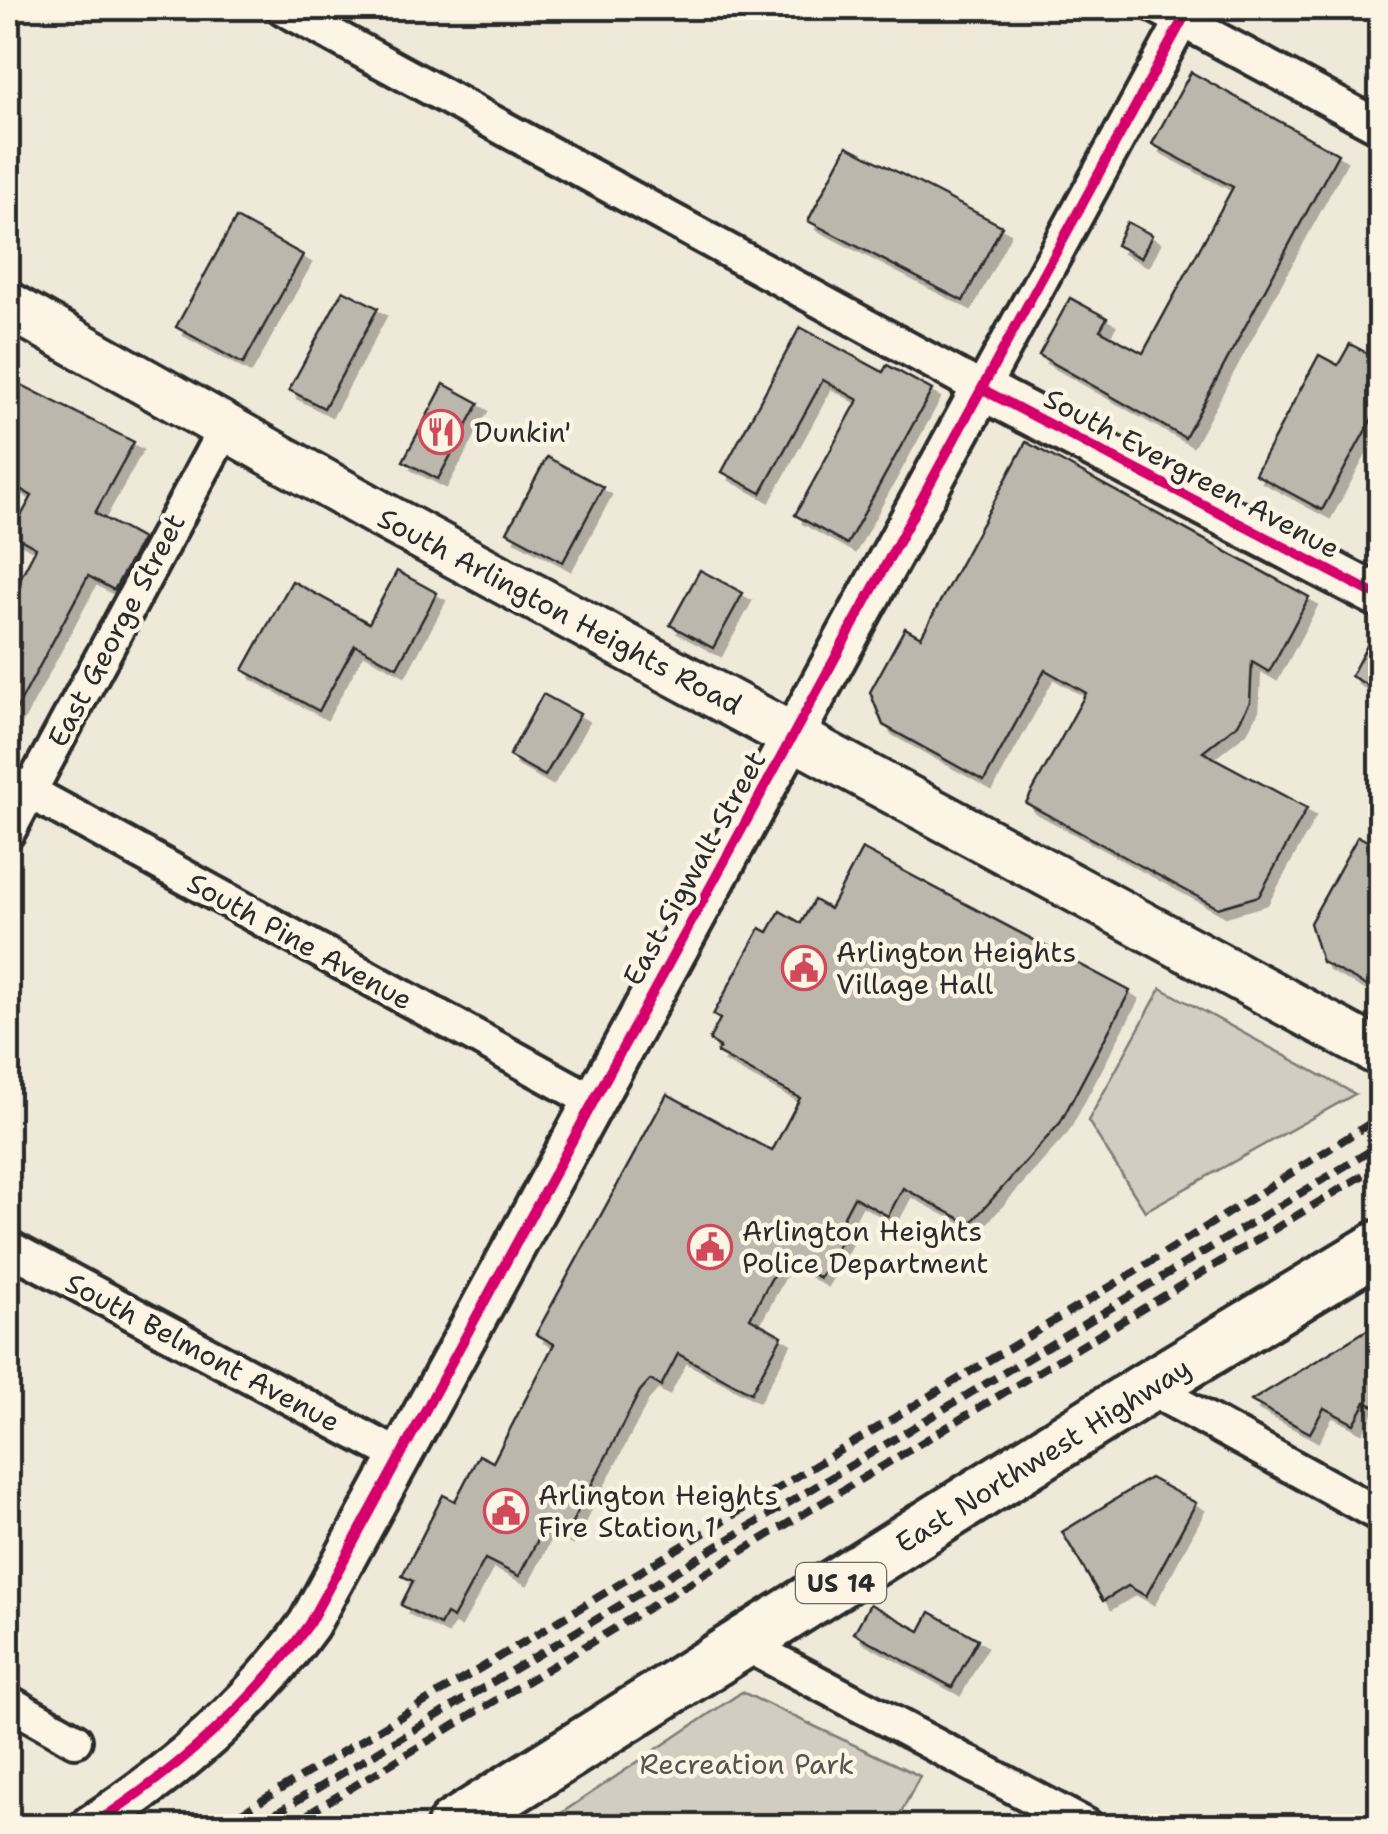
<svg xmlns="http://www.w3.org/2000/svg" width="1388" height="1834" font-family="'Shantell Sans',sans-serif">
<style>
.green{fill:#d2cdc0;stroke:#7e7c76;stroke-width:2.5}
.building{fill:#bcb7ac;stroke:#2b2b2b;stroke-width:2.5;filter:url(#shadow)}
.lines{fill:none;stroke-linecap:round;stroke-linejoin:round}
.minor-casing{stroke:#2b2b2b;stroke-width:40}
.tertiary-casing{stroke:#2b2b2b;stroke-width:48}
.secondary-casing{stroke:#2b2b2b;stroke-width:52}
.primary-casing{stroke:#2b2b2b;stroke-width:58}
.minor{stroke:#fcf5e5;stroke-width:32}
.tertiary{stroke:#fcf5e5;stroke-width:40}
.secondary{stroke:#fcf5e5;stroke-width:45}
.primary{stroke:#fcf5e5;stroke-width:50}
.rail{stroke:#2b2b2b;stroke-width:8;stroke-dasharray:15 8;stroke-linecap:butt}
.cycleway-casing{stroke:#fcf5e5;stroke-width:16}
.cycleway{stroke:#d6006c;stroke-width:10}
.labels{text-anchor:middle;stroke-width:9;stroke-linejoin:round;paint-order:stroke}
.shield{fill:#fcf5e5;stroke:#6a6863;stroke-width:2.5}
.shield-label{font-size:25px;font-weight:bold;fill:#2b2b2b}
.poi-label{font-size:28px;fill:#2b2b2b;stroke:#fcf5e5;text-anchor:start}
.street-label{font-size:28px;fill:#2b2b2b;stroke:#fcf5e5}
.park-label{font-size:28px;fill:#555450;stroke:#fcf5e5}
</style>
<defs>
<filter id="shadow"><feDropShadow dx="8" dy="8" stdDeviation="0" flood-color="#0004"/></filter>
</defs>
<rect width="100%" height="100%" fill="#efe9da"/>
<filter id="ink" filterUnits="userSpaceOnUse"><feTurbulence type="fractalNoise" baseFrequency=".01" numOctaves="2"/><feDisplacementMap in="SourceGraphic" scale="20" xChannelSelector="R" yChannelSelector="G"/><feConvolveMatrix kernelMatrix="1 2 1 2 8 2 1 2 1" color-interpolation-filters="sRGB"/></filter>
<g filter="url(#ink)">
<g class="green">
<path d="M 1161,988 L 1355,1094 L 1145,1211 L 1088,1121 Z"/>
<path d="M 742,1692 L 920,1776 L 894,1826 L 542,1826 Z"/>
</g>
<g class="building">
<path d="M 1191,72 L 1338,154 L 1185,438 L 1039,355 L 1070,298 L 1107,318 L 1100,330 L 1143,353 L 1233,187 L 1152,144 Z"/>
<path d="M 847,146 L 1002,226 L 963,301 L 808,221 Z"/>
<path d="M 236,218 L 303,255 L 243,364 L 176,327 Z"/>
<path d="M 1127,222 L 1152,235 L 1141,258 L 1116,245 Z"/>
<path d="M 343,290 L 378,308 L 324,408 L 289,390 Z"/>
<path d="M 800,327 L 883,372 L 887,365 L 932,390 L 847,544 L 795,515 L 858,400 L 823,380 L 761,493 L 722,472 Z"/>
<path d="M 1350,344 L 1380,360 L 1380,404 L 1322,510 L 1255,474 L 1319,355 L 1338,365 Z"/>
<path d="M 8,378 L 134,442 L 95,513 L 142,539 L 114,590 L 88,576 L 8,725 L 8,602 L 36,548 L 11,534 L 32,496 L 8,482 Z"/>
<path d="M 444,384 L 479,403 L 438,479 L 403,461 Z"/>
<path d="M 1026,442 L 1309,597 L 1269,672 L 1252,662 L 1250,702 L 1238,724 L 1203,752 L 1307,808 L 1259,896 L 1218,908 L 1026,803 L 1086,693 L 1045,670 L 984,781 L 883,725 L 870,692 L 905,628 L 921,637 Z"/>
<path d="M 547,457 L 603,487 L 563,562 L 507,532 Z"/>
<path d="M 700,570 L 743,593 L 713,648 L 670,625 Z"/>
<path d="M 397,571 L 437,593 L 397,667 L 355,645 L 319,711 L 243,670 L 292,581 L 369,623 Z"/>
<path d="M 1380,621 L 1380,692 L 1351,676 Z"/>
<path d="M 543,694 L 580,714 L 545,776 L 509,756 Z"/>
<path d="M 1358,836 L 1380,848 L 1380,993 L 1322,962 L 1310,923 Z"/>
<path d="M 862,849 L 1130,991 L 1060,1123 L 970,1224 L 903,1188 L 888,1216 L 854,1197 L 835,1233 L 843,1237 L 820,1278 L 783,1257 L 750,1318 L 782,1336 L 751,1393 L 678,1354 L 661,1386 L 650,1380 L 640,1391 L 565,1536 L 545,1526 L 519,1576 L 485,1559 L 453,1618 L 446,1614 L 440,1625 L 401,1605 L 413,1581 L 402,1576 L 443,1495 L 455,1501 L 479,1455 L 493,1462 L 554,1344 L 536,1334 L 667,1094 L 772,1151 L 800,1098 L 717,1053 L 720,1047 L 709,1040 L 720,1019 L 713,1015 L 760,928 L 768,932 L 780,911 L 801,923 L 814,900 L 830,909 Z"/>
<path d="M 1380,1322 L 1380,1409 L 1366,1402 L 1354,1424 L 1324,1408 L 1310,1433 L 1251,1401 Z"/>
<path d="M 1150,1478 L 1196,1503 L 1146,1596 L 1128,1586 L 1103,1601 L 1062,1532 Z"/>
<path d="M 870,1604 L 920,1631 L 930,1612 L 978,1639 L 952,1687 L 854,1633 Z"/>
</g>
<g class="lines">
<defs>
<g id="minor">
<path d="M 283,8 L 982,389 L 1189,8"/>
<path d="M 1159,8 L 1380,127"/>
<path d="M 8,780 L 593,1101"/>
<path d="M 8,832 L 225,428"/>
<path d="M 8,1247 L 399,1456"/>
<path d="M 1148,1387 L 1380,1515"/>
<path d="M 745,1644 L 1087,1826"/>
<path d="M 8,1702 L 75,1740"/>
</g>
<path id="tertiary" d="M 91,1826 C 176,1770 250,1707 309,1624 L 982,389 L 1380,597"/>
<path id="secondary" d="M 8,305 L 389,519 L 1380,1053"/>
<path id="primary" d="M 453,1826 L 1148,1387 L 1380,1246"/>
</defs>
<use href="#minor" class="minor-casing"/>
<use href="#tertiary" class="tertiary-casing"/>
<use href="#secondary" class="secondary-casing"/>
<use href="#primary" class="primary-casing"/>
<use href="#minor" class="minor"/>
<use href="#tertiary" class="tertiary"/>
<use href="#secondary" class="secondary"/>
<use href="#primary" class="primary"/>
<g class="rail">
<path d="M 220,1826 L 1133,1273 L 1380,1117"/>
<path d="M 255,1826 L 1380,1145"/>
<path d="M 288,1826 L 1380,1165"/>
</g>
<defs>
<g id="cycleway">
<path d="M 982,389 L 1380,597"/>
<path d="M 91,1826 C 176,1770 250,1707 309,1624 L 1189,8"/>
</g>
</defs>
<use href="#cycleway" class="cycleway-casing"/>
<use href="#cycleway" class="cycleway"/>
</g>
</g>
<defs>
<symbol id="restaurant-ring" viewBox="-11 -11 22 22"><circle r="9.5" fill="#fcf5e5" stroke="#d1495b" stroke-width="1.5"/><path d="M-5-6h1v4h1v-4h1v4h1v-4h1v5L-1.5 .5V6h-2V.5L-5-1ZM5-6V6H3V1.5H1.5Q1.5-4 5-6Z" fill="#d1495b"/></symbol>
<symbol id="civic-ring" viewBox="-11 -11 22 22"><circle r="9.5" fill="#fcf5e5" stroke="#d1495b" stroke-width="1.5"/><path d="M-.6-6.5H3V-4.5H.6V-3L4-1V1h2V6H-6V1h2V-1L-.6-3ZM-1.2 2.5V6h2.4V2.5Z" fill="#d1495b"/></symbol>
</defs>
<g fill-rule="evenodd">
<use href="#restaurant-ring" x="416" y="407" width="50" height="50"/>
<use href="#civic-ring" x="779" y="943" width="50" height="50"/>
<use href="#civic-ring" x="685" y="1222" width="50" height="50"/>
<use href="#civic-ring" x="481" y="1486" width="50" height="50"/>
</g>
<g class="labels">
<rect class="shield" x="796" y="1563" width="90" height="40" rx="8"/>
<g class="shield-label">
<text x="841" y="1592">US 14</text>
</g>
<g class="poi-label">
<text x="474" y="442">Dunkin'</text>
<text x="836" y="962">Arlington Heights<tspan x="836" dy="32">Village Hall</tspan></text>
<text x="742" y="1241">Arlington Heights<tspan x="742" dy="32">Police Department</tspan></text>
<text x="538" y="1505">Arlington Heights<tspan x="538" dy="32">Fire Station 1</tspan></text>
</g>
<g class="street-label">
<text transform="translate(1192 473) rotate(28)" y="10">South Evergreen Avenue</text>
<text transform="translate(560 611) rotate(28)" y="10">South Arlington Heights Road</text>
<text transform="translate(116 630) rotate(-62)" y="10">East George Street</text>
<text transform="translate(694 868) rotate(-61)" y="10">East Sigwalt Street</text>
<text transform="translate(300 941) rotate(29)" y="10">South Pine Avenue</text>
<text transform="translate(203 1352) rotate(28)" y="10">South Belmont Avenue</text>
<text transform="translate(1043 1455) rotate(-32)" y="10">East Northwest Highway</text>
</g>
<g class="park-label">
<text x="747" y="1774">Recreation Park</text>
</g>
</g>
<rect width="1388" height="1834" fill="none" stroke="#fcf5e5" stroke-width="40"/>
<rect x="20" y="20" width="1348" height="1794" fill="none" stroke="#2b2b2b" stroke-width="4" filter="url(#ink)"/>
</svg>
